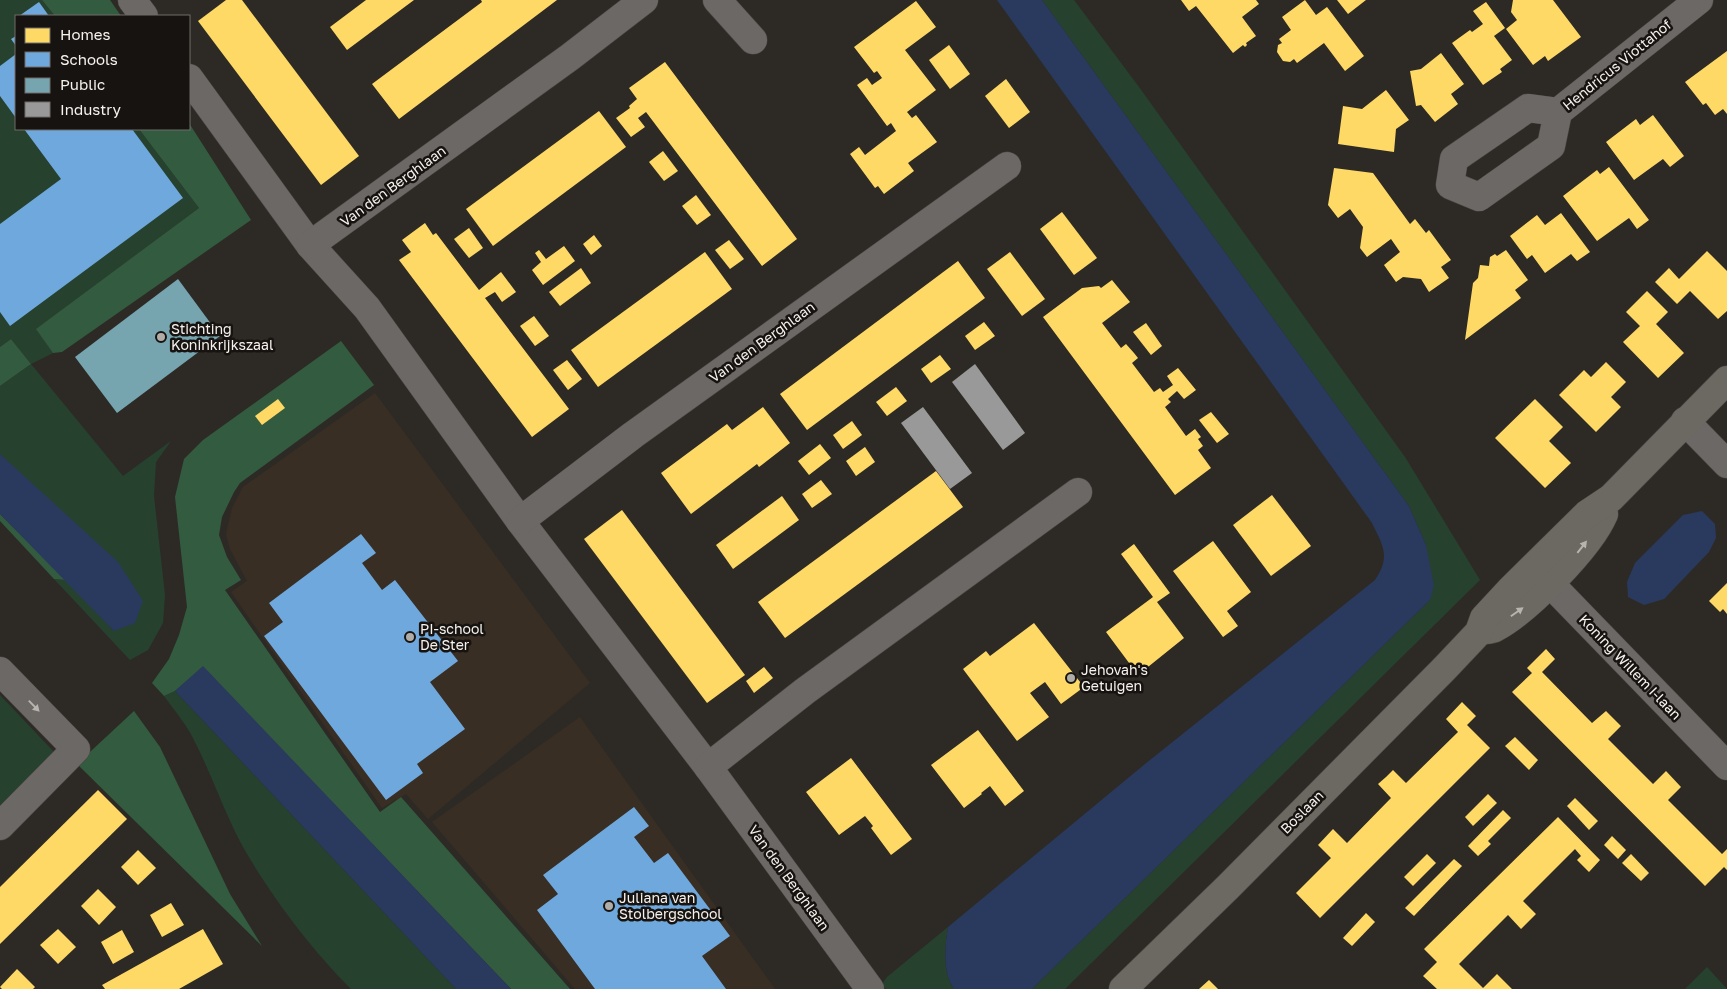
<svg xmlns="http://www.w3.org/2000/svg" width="1727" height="989" font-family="'Golos Text',sans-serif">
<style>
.built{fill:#382e24}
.green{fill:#27412f}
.forest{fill:#335b3f}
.water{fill:#293a5e}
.homes{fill:#ffd966}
.schools{fill:#6fa8dc}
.public{fill:#76a5af}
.industry{fill:#999}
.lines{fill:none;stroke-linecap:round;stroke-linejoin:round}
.street-casing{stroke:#4a4844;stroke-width:29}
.secondary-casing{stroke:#4a4844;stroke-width:29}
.street{stroke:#6b6865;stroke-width:28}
.secondary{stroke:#6c6862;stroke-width:28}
.oneway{fill:#b8b4af}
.oneway2{fill:#b8b4b0}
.poi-dot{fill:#b0aca8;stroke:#161310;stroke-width:2}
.labels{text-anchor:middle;stroke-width:5;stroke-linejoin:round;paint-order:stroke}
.street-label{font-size:14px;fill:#f7f2ee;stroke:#161310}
.poi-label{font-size:14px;fill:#f7f2ee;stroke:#161310;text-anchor:start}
</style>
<rect width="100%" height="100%" fill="#2d2a26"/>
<g class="built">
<path d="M 375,393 L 590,683 L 428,819 L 406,794 L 382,808 L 231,592 L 247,581 L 230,549 L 226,534 L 232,508 L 243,487 Z"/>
<path d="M 580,717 L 775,989 L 575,989 L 432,822 Z"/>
</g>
<g class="green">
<path d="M 0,0 L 42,0 L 55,16 L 16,16 L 16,129 L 139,129 L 199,208 L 37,329 L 53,353 L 31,364 L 123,476 L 171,441 L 156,462 L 154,496 L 165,595 L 163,623 L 148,650 L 130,660 L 54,579 L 66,580 L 114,631 L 8,462 L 0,454 L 0,386 L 31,364 L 11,339 L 0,347 Z"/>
<path d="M 1042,0 L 1074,0 L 1139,87 L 1405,457 L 1480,580 L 1065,989 L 1032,989 L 1430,600 L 1426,545 L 1409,506 Z"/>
<path d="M 175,691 L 456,989 L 351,989 C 311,949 271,896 243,847 C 224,812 212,775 194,740 C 187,725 174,710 164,696 Z"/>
<path d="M 0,695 L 54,752 L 0,805 Z"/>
<path d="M 948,927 C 945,946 942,972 954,989 L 886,989 L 882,984 L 887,977 Z"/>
<path d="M 1707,967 L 1727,989 L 1685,989 Z"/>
</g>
<g class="forest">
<path d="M 42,0 L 110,0 L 121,16 L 55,16 Z"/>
<path d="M 189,123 L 251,220 L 62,352 L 53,353 L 36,329 L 199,208 L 139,129 L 189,129 Z"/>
<path d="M 11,339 L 31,364 L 0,386 L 0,347 Z"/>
<path d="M 341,341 L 374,385 L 240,483 L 234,492 L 222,517 L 219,535 L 227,557 L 241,580 L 225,590 L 380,812 L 401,797 L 570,989 L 511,989 L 203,667 L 175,691 L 164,696 L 152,683 L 169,659 L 179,635 L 187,607 L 175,497 L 184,459 L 203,440 Z"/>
<path d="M 0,514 L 66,580 L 54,579 L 0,521 Z"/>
<path d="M 134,711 L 160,747 L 230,894 L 262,946 L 77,764 Z"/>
</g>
<g class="water">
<path d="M 997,0 L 1042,0 L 1409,506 L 1426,545 L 1434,586 L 1430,600 L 1032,989 L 954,989 C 942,972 945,946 948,927 L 1145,764 L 1375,580 C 1391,556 1383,546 1372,523 Z"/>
<path d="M 0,454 L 118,562 L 143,601 L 135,623 L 114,631 L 0,514 Z"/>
<path d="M 1702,511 L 1715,524 L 1716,538 L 1709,552 L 1664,599 L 1644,605 L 1628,597 L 1627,582 L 1635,563 L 1683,515 Z"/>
<path d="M 203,666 L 511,989 L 456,989 L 175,691 Z"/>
</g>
<g class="homes">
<path d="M 226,0 L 242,0 L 359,156 L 321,185 L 198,21 Z"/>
<path d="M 366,0 L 414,0 L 347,50 L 330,27 Z"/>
<path d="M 481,0 L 557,0 L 399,119 L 372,84 L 482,2 Z"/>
<path d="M 1181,0 L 1256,0 L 1259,4 L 1242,17 L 1256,36 L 1246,43 L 1247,45 L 1245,47 L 1243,45 L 1233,53 L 1196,6 L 1189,11 Z"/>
<path d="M 1305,0 L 1316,15 L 1327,7 L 1364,56 L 1345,71 L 1324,43 L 1297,63 L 1294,59 L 1290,62 L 1283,61 L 1277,52 L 1278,45 L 1282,43 L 1279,39 L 1291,30 L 1282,17 Z"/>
<path d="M 1337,0 L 1366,0 L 1348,14 Z"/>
<path d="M 1513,0 L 1553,0 L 1581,37 L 1548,61 L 1545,56 L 1533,65 L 1506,29 L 1517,20 L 1511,12 Z"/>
<path d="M 916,1 L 936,27 L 905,50 L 936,90 L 907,112 L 912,118 L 916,115 L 937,142 L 908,163 L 914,171 L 884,194 L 878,186 L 875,188 L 850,154 L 859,147 L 865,155 L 896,131 L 891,123 L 887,126 L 857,85 L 867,78 L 872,85 L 882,78 L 877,71 L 874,73 L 854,47 Z"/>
<path d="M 1486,2 L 1505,28 L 1494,36 L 1512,60 L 1500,69 L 1502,72 L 1483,85 L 1452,43 L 1470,30 L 1472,32 L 1483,24 L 1473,11 Z"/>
<path d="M 949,45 L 970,74 L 950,89 L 929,60 Z"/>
<path d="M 1727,51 L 1727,114 L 1723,109 L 1715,115 L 1706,103 L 1703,105 L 1685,82 Z"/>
<path d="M 1441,53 L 1464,84 L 1451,94 L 1458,104 L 1435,122 L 1421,105 L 1416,106 L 1410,71 L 1421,69 Z"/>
<path d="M 665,62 L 797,239 L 762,266 L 646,112 L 638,118 L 645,127 L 631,137 L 616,118 L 630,108 L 629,106 L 637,99 L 629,88 Z"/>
<path d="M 1006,79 L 1030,112 L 1009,128 L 985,96 Z"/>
<path d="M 1386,90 L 1409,120 L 1396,129 L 1394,152 L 1338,144 L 1343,106 L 1362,109 Z"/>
<path d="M 599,111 L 626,147 L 493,246 L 466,209 Z"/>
<path d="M 1653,115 L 1684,156 L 1670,167 L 1663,159 L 1634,180 L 1606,142 L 1636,119 L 1640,125 Z"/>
<path d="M 663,151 L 678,171 L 664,181 L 649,162 Z"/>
<path d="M 1609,167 L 1649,220 L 1637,229 L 1629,218 L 1597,241 L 1563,196 L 1597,170 L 1600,174 Z"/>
<path d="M 1334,168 L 1373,173 L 1410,224 L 1415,219 L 1426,233 L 1429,230 L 1451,260 L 1441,267 L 1449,278 L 1429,292 L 1421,279 L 1403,277 L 1396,282 L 1384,265 L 1400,252 L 1391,239 L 1367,257 L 1360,248 L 1363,227 L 1350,209 L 1338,218 L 1328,205 Z"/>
<path d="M 696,195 L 711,215 L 697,225 L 682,206 Z"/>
<path d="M 1062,212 L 1097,258 L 1074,275 L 1040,229 Z"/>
<path d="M 1561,213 L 1590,252 L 1577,261 L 1571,254 L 1545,273 L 1532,255 L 1527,259 L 1510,236 L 1537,215 L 1545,225 Z"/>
<path d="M 425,223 L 433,235 L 436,233 L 479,290 L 501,272 L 516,292 L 502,302 L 495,292 L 485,298 L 569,409 L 532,437 L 399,260 L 411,252 L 402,240 Z"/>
<path d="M 469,228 L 483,248 L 469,258 L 454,239 Z"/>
<path d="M 594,235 L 602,246 L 591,255 L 583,244 Z"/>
<path d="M 729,240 L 744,259 L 730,269 L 715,250 Z"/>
<path d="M 564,246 L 575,261 L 543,285 L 532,270 L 541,262 L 535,253 L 539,250 L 546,259 Z"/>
<path d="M 1506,250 L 1528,280 L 1515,290 L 1521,298 L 1465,340 L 1473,283 L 1478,278 L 1480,265 L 1489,266 L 1490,257 L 1495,254 L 1497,256 Z"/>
<path d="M 1707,251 L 1727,271 L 1727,311 L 1718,319 L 1690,291 L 1677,304 L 1655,282 L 1669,268 L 1679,279 Z"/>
<path d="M 705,252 L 732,289 L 598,387 L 571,350 Z"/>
<path d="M 1010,252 L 1045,299 L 1022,316 L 987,269 Z"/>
<path d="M 958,261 L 985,298 L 807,430 L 780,394 Z"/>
<path d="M 581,268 L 591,283 L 560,306 L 549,292 Z"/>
<path d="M 1112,280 L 1130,302 L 1102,323 L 1121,348 L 1126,344 L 1134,353 L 1138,358 L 1132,363 L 1154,392 L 1160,388 L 1163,392 L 1173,385 L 1167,376 L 1178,368 L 1196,390 L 1184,399 L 1177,391 L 1168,399 L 1171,402 L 1165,407 L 1186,436 L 1195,429 L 1201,437 L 1198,439 L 1203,446 L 1198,450 L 1211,468 L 1175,495 L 1043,317 L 1082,288 L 1099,286 L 1101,288 Z"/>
<path d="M 1647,291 L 1668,312 L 1656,324 L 1684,353 L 1658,378 L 1623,342 L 1640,326 L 1626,312 Z"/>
<path d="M 534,316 L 549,336 L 535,346 L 520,326 Z"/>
<path d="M 984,322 L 995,336 L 975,350 L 965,336 Z"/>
<path d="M 1146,323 L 1162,346 L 1151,355 L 1133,332 Z"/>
<path d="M 940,355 L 951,369 L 931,383 L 921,369 Z"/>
<path d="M 567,360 L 582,379 L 568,390 L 553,370 Z"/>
<path d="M 1606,362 L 1626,382 L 1611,397 L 1621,407 L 1596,432 L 1559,395 L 1584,370 L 1591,377 Z"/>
<path d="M 896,387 L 907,401 L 887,416 L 876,402 Z"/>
<path d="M 278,399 L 285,408 L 262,425 L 255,416 Z"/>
<path d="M 1535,399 L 1563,427 L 1549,441 L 1571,463 L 1545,488 L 1495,438 Z"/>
<path d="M 763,407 L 790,443 L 759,467 L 757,464 L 691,514 L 661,473 L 727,424 L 732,430 Z"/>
<path d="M 1211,412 L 1229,434 L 1217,443 L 1199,420 Z"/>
<path d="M 852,421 L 862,435 L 843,449 L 833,435 Z"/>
<path d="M 820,444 L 831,458 L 809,475 L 798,461 Z"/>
<path d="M 865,447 L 875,462 L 856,476 L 846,461 Z"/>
<path d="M 936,471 L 963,507 L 785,638 L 758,602 Z"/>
<path d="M 821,480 L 832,494 L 812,508 L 802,494 Z"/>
<path d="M 1272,495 L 1311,546 L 1271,576 L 1233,525 Z"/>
<path d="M 782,496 L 799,520 L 733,569 L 716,545 Z"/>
<path d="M 622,510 L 745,675 L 707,703 L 584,539 Z"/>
<path d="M 1213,541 L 1251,592 L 1227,611 L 1238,626 L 1223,637 L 1173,571 Z"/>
<path d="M 1134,544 L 1170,593 L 1157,602 L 1184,638 L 1138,675 L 1106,632 L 1153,597 L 1121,554 Z"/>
<path d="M 1727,583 L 1727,614 L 1723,609 L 1720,612 L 1709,601 Z"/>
<path d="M 1034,623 L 1084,687 L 1061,704 L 1045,682 L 1030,693 L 1049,717 L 1017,741 L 963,669 L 986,651 L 990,656 Z"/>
<path d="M 1546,649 L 1555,659 L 1542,672 L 1592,723 L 1606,711 L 1621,726 L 1608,739 L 1653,784 L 1666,771 L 1681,787 L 1668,800 L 1722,854 L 1727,849 L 1727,870 L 1724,867 L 1705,886 L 1512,692 L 1532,673 L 1527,668 Z"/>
<path d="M 764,667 L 773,678 L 754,693 L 746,681 Z"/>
<path d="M 1462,702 L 1476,716 L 1467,725 L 1490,748 L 1320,918 L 1296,893 L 1331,858 L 1318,845 L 1333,829 L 1347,843 L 1391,798 L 1378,784 L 1386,777 L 1393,770 L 1406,783 L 1458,732 L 1446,719 Z"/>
<path d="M 978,730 L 1024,791 L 1005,806 L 990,786 L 981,793 L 982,794 L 964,808 L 931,765 Z"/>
<path d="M 1515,737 L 1538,760 L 1529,770 L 1505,746 Z"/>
<path d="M 851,758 L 912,839 L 891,855 L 871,828 L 873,826 L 865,816 L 839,835 L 806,792 Z"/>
<path d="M 98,790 L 127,819 L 0,944 L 0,887 Z"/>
<path d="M 1488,794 L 1497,803 L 1473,826 L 1465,817 Z"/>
<path d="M 1575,798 L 1598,821 L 1589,830 L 1567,806 Z"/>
<path d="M 1503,810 L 1511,818 L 1488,841 L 1491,844 L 1478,856 L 1468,846 Z"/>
<path d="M 1558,817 L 1600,860 L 1589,872 L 1577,860 L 1581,856 L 1575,849 L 1523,901 L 1536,914 L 1521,929 L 1508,915 L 1459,964 L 1483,988 L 1497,974 L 1512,989 L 1437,989 L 1423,976 L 1437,962 L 1424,949 Z"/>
<path d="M 1612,836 L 1626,850 L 1618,859 L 1604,845 Z"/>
<path d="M 138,850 L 156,868 L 138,885 L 121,867 Z"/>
<path d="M 1427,854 L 1436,863 L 1413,886 L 1404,877 Z"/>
<path d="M 1631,854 L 1649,873 L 1641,881 L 1622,863 Z"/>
<path d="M 1454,859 L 1462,866 L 1414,916 L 1405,908 Z"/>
<path d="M 98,889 L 116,907 L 99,925 L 81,906 Z"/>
<path d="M 171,903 L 184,925 L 162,937 L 150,915 Z"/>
<path d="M 1366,913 L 1375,922 L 1352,946 L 1343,938 Z"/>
<path d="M 58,929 L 76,947 L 58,964 L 40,945 Z"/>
<path d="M 203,929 L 223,964 L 179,989 L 105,989 L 102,985 Z"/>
<path d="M 122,930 L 134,952 L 113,964 L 101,942 Z"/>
<path d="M 17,969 L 35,987 L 33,989 L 2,989 L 0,987 Z"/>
<path d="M 1209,980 L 1218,989 L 1199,989 Z"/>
</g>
<g class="schools">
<path d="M 39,2 L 49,16 L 19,16 Z"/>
<path d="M 16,36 L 16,46 L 11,39 Z"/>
<path d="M 16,54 L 16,118 L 0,96 L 0,66 Z"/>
<path d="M 24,129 L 132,129 L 183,198 L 10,326 L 0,312 L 0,224 L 61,179 Z"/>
<path d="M 361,534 L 376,553 L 362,563 L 382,590 L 395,580 L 458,661 L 430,682 L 465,729 L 417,764 L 423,773 L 386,800 L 264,636 L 283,622 L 269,603 Z"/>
<path d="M 634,807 L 649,826 L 634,837 L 654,863 L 668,853 L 730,936 L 702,956 L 726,989 L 595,989 L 537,910 L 558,894 L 543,875 Z"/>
</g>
<path class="public" d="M 178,279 L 220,336 L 117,413 L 75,357 Z"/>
<g class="industry">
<path d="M 975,364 L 1025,433 L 1003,450 L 952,382 Z"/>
<path d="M 923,407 L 972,473 L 950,489 L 901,423 Z"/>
</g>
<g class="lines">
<defs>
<g id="street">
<path d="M 132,0 L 144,16"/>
<path d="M 717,0 L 753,40"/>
<path d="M 189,78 L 310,245 L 367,308 L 520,521 L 708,767 L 870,989"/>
<path d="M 1558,112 L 1528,108 L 1454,159 L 1450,185 L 1479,197 L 1551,146 L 1558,112 L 1699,0"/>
<path d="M 310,245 L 570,57 L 644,0"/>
<path d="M 1685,421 L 1727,464"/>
<path d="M 520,521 L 633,435 L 1007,166"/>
<path d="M 1534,567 L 1727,766"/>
<path d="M 0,671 L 76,749 L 0,826"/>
<path d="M 708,767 L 805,691 L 1078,492"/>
</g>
<g id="secondary">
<path d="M 1480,631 C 1485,630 1491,630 1495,628 C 1527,611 1590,547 1604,514"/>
<path d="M 1123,989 L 1228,887 L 1444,669 L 1479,632 L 1484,618 L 1510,590 L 1587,514 L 1611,498 L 1727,380"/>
</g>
</defs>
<use href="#street" class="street-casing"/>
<use href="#secondary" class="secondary-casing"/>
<use href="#street" class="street"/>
<use href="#secondary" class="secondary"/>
</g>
<defs><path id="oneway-solid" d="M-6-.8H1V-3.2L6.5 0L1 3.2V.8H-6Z" transform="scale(1.25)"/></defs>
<g class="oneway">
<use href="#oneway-solid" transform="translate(1582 547) rotate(-52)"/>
<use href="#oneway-solid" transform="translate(1517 612) rotate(-35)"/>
</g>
<use class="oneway2" href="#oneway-solid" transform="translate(34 706) rotate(46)"/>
<g class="poi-dot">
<circle cx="161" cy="337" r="5"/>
<circle cx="410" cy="637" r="5"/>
<circle cx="1071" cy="678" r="5"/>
<circle cx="609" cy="906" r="5"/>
</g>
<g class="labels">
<g class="street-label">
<text transform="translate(1617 65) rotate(-39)" y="5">Hendricus Viottahof</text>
<text transform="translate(393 186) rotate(-36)" y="5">Van den Berghlaan</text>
<text transform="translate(762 342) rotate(-36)" y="5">Van den Berghlaan</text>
<text transform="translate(1630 667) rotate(46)" y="5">Koning Willem I-laan</text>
<text transform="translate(1302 812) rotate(-45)" y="5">Boslaan</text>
<text transform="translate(789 878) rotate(54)" y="5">Van den Berghlaan</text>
</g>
<g class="poi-label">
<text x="171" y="334">Stichting<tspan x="171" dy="16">Koninkrijkszaal</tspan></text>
<text x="420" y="634">PI-school<tspan x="420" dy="16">De Ster</tspan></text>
<text x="1081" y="675">Jehovah's<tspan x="1081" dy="16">Getuigen</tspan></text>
<text x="619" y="903">Juliana van<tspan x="619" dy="16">Stolbergschool</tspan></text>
</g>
</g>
<rect x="15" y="15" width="175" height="115" fill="#161310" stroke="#706c69"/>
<rect x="25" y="28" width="25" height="15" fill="#ffd966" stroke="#706c69"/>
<text x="60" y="40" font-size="15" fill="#f7f2ee">Homes</text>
<rect x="25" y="52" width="25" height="15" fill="#6fa8dc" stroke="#706c69"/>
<text x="60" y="65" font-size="15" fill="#f7f2ee">Schools</text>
<rect x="25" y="78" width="25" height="15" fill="#76a5af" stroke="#706c69"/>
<text x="60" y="90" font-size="15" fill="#f7f2ee">Public</text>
<rect x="25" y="102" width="25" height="15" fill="#999999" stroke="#706c69"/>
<text x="60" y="115" font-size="15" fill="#f7f2ee">Industry</text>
</svg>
